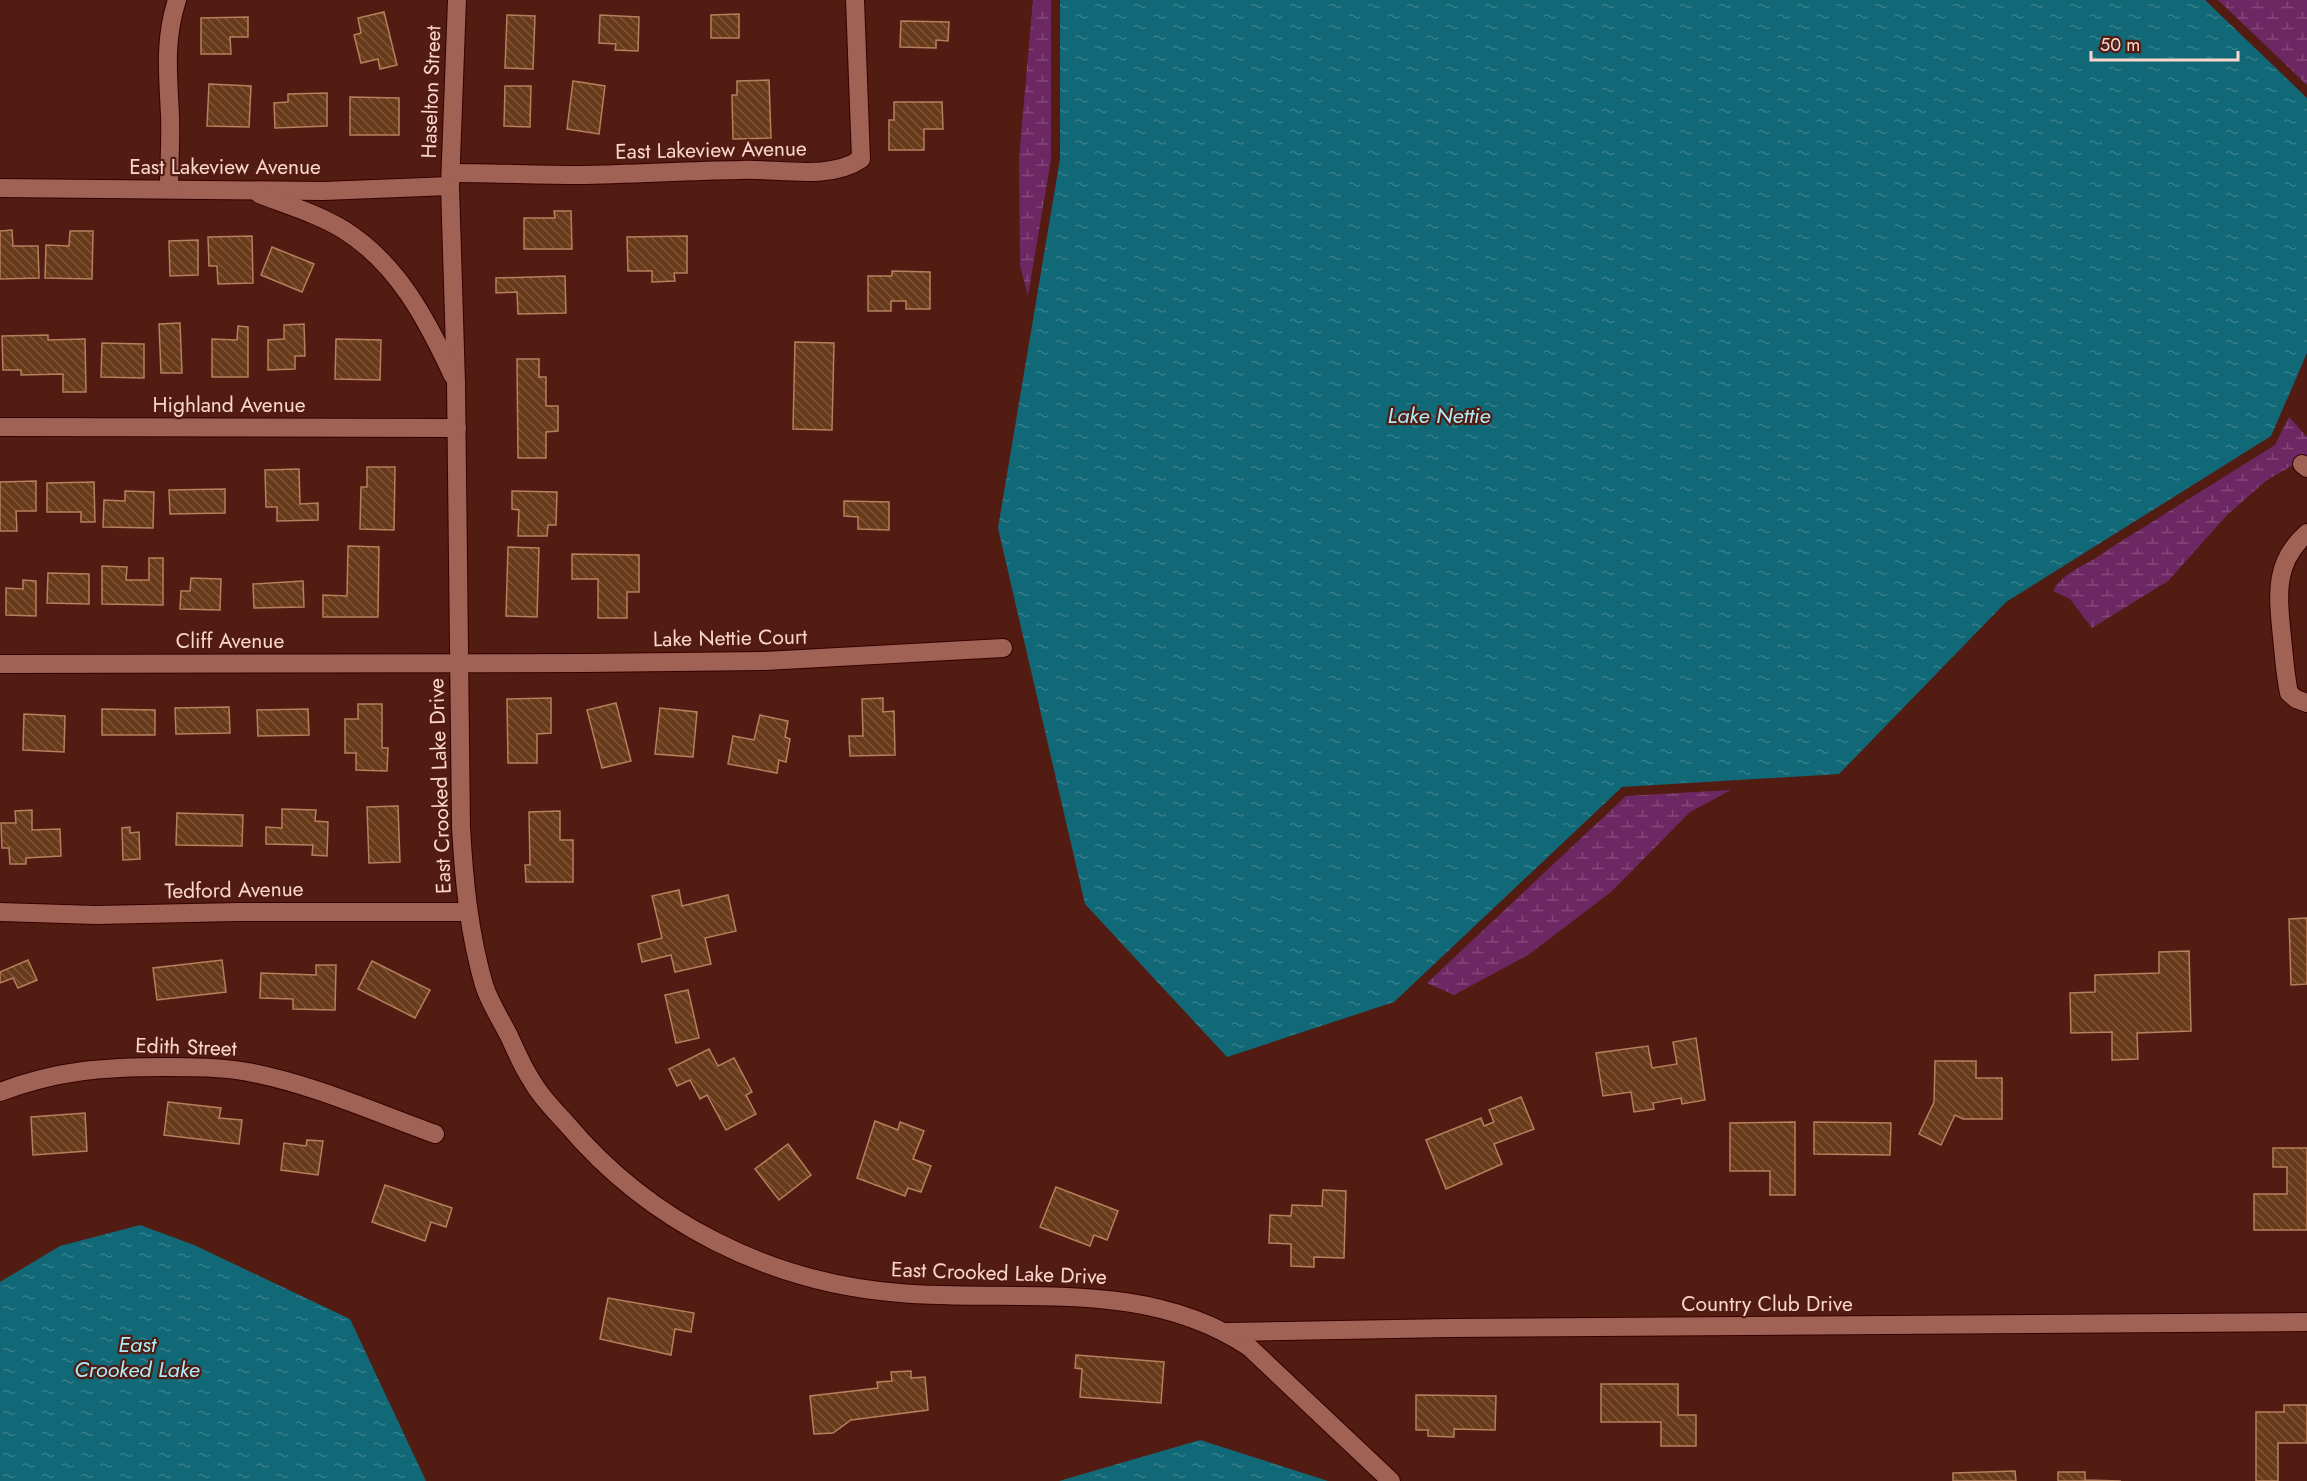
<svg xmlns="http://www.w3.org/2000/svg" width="2307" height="1481" font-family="Jost,sans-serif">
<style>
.wetland{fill:url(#wetland-marsh)}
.water{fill:url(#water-ripples)}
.building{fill:url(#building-back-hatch);stroke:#b67f5d;stroke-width:1.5}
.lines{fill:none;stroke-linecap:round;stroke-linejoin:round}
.minor-casing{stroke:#350100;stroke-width:20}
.minor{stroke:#9f6255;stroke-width:18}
.labels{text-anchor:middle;stroke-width:4.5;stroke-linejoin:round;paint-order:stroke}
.street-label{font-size:21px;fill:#fad6ce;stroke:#521c12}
.water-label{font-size:22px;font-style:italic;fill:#adebf8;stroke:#521c12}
</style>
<defs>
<pattern id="wetland-marsh" width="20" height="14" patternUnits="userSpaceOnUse" patternTransform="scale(1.5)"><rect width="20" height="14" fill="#6d2864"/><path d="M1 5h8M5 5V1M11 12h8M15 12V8" fill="none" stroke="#834679"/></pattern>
<pattern id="water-ripples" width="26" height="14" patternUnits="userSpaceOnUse" patternTransform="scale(1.5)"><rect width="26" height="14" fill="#116978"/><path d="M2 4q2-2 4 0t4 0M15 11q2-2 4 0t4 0" fill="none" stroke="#357e8a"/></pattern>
<pattern id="building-back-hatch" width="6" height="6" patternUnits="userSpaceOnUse" patternTransform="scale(1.5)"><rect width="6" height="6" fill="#683a1a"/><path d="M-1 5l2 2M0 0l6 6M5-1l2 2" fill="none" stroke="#7e563a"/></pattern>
</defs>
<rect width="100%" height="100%" fill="#521c12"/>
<g class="wetland">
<path d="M 1033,0 L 1051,0 L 1051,159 L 1028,296 L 1020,266 L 1019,158 Z"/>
<path d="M 2218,0 L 2307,0 L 2307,85 Z"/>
<path d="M 2289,417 L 2307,437 L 2307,457 L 2267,480 L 2227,515 L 2168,581 L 2092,628 L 2070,599 L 2053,591 C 2064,570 2091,564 2109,549 L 2275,445 Z"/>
<path d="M 1731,790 L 1690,812 L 1611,892 L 1528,955 L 1454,995 L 1427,983 L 1626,796 Z"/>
</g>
<g class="water">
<path d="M 1060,0 L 2205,0 L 2307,98 L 2307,353 L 2271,436 L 2006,602 L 1839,774 L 1622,787 L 1394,1002 L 1227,1057 L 1085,904 L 998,528 L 1060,159 Z"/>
<path d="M 140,1225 L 194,1245 L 350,1319 L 426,1481 L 0,1481 L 0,1282 L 60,1246 Z"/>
<path d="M 1200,1440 L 1328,1481 L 1059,1481 Z"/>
</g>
<g class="building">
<path d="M 384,12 L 397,65 L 380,69 L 378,59 L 361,63 L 354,35 L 361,33 L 358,18 Z"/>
<path d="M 739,14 L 739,38 L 711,38 L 711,15 Z"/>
<path d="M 507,15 L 535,16 L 533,69 L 505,68 Z"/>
<path d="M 600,15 L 639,17 L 638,51 L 615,50 L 616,44 L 599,43 Z"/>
<path d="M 248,17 L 248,37 L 230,37 L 231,54 L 201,54 L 201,18 Z"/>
<path d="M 901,21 L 949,22 L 948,41 L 936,40 L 936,48 L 900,47 Z"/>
<path d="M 769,80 L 771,138 L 733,139 L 732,95 L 737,95 L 737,81 Z"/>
<path d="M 573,81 L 605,86 L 599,134 L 567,129 Z"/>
<path d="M 209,84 L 251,86 L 249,127 L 207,126 Z"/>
<path d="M 505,86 L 531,86 L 530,127 L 504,126 Z"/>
<path d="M 327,93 L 327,126 L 275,128 L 274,103 L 288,102 L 288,94 Z"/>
<path d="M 350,97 L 399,98 L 399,135 L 350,135 Z"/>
<path d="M 894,102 L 942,102 L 943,129 L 924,129 L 924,150 L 889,150 L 889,120 L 894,120 Z"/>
<path d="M 554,211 L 571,211 L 572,249 L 524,249 L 524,218 L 555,218 Z"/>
<path d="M 12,230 L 13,246 L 38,246 L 39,278 L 0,279 L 0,231 Z"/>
<path d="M 70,231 L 93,231 L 92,279 L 45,278 L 46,245 L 69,246 Z"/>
<path d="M 252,236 L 253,283 L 218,284 L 217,266 L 209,266 L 208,237 Z"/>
<path d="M 687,236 L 687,273 L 674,273 L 675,281 L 652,282 L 652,271 L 628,271 L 627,237 Z"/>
<path d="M 198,240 L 198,275 L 170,276 L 169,241 Z"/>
<path d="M 272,247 L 314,264 L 302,292 L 261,275 Z"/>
<path d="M 892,271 L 930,272 L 930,309 L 906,309 L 906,301 L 891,301 L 891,311 L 868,311 L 868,276 L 892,276 Z"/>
<path d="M 565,276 L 566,313 L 518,314 L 517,292 L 496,293 L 496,278 Z"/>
<path d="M 180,323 L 182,373 L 161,373 L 159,324 Z"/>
<path d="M 304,324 L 305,356 L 295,356 L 295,369 L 268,370 L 268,340 L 284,339 L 284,325 Z"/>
<path d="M 238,326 L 248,327 L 248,377 L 212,377 L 212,339 L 237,340 Z"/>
<path d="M 48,335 L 48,340 L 85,339 L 86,392 L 63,392 L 63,374 L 21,375 L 21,370 L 3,370 L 2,336 Z"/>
<path d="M 336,339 L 381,340 L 380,380 L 335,379 Z"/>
<path d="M 795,342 L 834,343 L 832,430 L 793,429 Z"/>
<path d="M 102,343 L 144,344 L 144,378 L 101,377 Z"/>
<path d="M 517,359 L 539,359 L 539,377 L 546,377 L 546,406 L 558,406 L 558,431 L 546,432 L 546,458 L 518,458 Z"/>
<path d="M 367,467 L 395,467 L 394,530 L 360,529 L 361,487 L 367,487 Z"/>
<path d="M 299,469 L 300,504 L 318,503 L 318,520 L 277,521 L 277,507 L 266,507 L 265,470 Z"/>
<path d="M 36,481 L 36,511 L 16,511 L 17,531 L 0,531 L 0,482 Z"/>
<path d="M 94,482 L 95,522 L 81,522 L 81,512 L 47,512 L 47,483 Z"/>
<path d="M 225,489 L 225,513 L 170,514 L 169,490 Z"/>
<path d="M 125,491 L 154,492 L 153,528 L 103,527 L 104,500 L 125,501 Z"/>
<path d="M 512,491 L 557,492 L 556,525 L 548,525 L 547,536 L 518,536 L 519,510 L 512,509 Z"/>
<path d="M 844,501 L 889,502 L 889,530 L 858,529 L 858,517 L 844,516 Z"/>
<path d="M 348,546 L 379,547 L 378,617 L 323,617 L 323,595 L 347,596 Z"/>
<path d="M 508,547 L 539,548 L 537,617 L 506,616 Z"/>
<path d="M 572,554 L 639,555 L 639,592 L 627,592 L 627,618 L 598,618 L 598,579 L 572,579 Z"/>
<path d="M 149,558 L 163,558 L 163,605 L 102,604 L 102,566 L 127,567 L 126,580 L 149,580 Z"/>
<path d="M 48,573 L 89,574 L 89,604 L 47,603 Z"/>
<path d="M 191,578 L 221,579 L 220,610 L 180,609 L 181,591 L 190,591 Z"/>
<path d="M 23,580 L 36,581 L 36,616 L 6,615 L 6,588 L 23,589 Z"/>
<path d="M 303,581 L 304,607 L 254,608 L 253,584 Z"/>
<path d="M 551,698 L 551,733 L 537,734 L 537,763 L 508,763 L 507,699 Z"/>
<path d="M 883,698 L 883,712 L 894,711 L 895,755 L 850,756 L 849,736 L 863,736 L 862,699 Z"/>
<path d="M 616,703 L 631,761 L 602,768 L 587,710 Z"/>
<path d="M 358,704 L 382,704 L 382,748 L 388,748 L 387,771 L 356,770 L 356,753 L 345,753 L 345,719 L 358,719 Z"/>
<path d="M 229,707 L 230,733 L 176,734 L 175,708 Z"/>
<path d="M 660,708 L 697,712 L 693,757 L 655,754 Z"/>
<path d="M 102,709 L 155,710 L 155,735 L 102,735 Z"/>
<path d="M 308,709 L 309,735 L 258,736 L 257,710 Z"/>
<path d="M 24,714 L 65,716 L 64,752 L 23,750 Z"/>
<path d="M 760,715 L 788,721 L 785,737 L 790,739 L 786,762 L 779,760 L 777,773 L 728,764 L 733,736 L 754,740 Z"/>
<path d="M 398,806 L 400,862 L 369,863 L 367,807 Z"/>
<path d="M 282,809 L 316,810 L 315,821 L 328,822 L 327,856 L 312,855 L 313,845 L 266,844 L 266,827 L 282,828 Z"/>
<path d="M 32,810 L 32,830 L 60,829 L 61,856 L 26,858 L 26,864 L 10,864 L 9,848 L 2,848 L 1,823 L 16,823 L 15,811 Z"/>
<path d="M 560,811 L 560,840 L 573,840 L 573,882 L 526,882 L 525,865 L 530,865 L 529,812 Z"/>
<path d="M 177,813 L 243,815 L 242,846 L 176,845 Z"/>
<path d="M 130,827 L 130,833 L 139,832 L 140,859 L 123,860 L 122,828 Z"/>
<path d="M 679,890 L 682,906 L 728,895 L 736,931 L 705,938 L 711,964 L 675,972 L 671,955 L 642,962 L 638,944 L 662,938 L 652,896 Z"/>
<path d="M 2307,918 L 2307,984 L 2291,985 L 2289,919 Z"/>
<path d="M 2189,951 L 2191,1031 L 2137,1033 L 2138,1059 L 2112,1060 L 2112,1032 L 2071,1033 L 2070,993 L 2095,992 L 2095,975 L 2159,973 L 2159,952 Z"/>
<path d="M 28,960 L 37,980 L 18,988 L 13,978 L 0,983 L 0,972 Z"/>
<path d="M 222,960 L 226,992 L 157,1000 L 153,968 Z"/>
<path d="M 372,961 L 430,990 L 415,1018 L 358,989 Z"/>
<path d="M 316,965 L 336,965 L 335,1010 L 293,1009 L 293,999 L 260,998 L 261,973 L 316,975 Z"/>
<path d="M 688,990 L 699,1038 L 676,1043 L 665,995 Z"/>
<path d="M 1696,1038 L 1705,1100 L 1682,1104 L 1681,1098 L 1653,1103 L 1654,1109 L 1634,1112 L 1631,1092 L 1603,1096 L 1596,1053 L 1648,1046 L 1652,1068 L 1677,1064 L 1673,1042 Z"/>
<path d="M 709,1049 L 718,1066 L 734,1058 L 752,1092 L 746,1095 L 756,1114 L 726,1130 L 707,1095 L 700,1099 L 690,1080 L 677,1086 L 669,1069 Z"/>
<path d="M 1935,1061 L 1976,1061 L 1976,1078 L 2002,1078 L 2002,1119 L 1963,1119 L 1955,1115 L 1941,1145 L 1919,1134 L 1934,1102 Z"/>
<path d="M 1521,1097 L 1534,1129 L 1494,1144 L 1502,1164 L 1446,1189 L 1426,1140 L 1481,1118 L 1484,1126 L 1494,1122 L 1489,1110 Z"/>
<path d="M 168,1102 L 221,1108 L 219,1118 L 242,1120 L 239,1144 L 164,1135 Z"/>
<path d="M 85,1113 L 87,1151 L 33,1155 L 31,1117 Z"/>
<path d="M 875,1121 L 898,1130 L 900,1122 L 924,1131 L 913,1159 L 931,1166 L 921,1192 L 908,1188 L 905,1196 L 857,1178 Z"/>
<path d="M 1795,1122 L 1795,1195 L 1770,1195 L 1770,1171 L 1730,1171 L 1730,1123 Z"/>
<path d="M 1814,1122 L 1891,1123 L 1890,1155 L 1814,1154 Z"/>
<path d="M 307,1140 L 323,1141 L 318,1175 L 281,1170 L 284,1143 L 306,1146 Z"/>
<path d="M 788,1144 L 811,1175 L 779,1200 L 755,1169 Z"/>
<path d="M 2273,1148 L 2307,1148 L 2307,1230 L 2254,1230 L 2254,1194 L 2287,1194 L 2287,1167 L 2273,1167 Z"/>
<path d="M 385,1185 L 452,1208 L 446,1227 L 431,1222 L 425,1241 L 372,1222 Z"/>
<path d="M 1056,1187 L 1118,1211 L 1107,1240 L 1094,1235 L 1090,1246 L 1040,1227 Z"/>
<path d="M 1323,1190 L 1346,1191 L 1344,1258 L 1314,1257 L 1314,1267 L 1291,1266 L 1291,1244 L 1269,1243 L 1270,1215 L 1291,1216 L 1292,1205 L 1322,1206 Z"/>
<path d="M 608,1298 L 694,1313 L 691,1332 L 675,1329 L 671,1355 L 600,1339 Z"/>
<path d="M 1076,1355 L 1164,1362 L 1161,1403 L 1080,1397 L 1082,1369 L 1075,1368 Z"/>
<path d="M 911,1371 L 911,1378 L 925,1377 L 928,1410 L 851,1420 L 833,1433 L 814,1434 L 810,1396 L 878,1388 L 877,1382 L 892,1381 L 891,1372 Z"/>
<path d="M 1601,1384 L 1678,1384 L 1678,1415 L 1696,1415 L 1696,1446 L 1661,1446 L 1661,1422 L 1601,1422 Z"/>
<path d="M 1416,1395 L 1496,1396 L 1495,1430 L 1454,1429 L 1454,1437 L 1428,1436 L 1428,1430 L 1416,1430 Z"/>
<path d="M 2284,1405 L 2307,1405 L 2307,1443 L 2278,1443 L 2278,1481 L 2256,1481 L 2256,1412 L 2284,1412 Z"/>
<path d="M 2015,1471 L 2016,1481 L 1953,1481 L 1953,1473 Z"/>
<path d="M 2058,1472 L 2085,1472 L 2085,1480 L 2121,1481 L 2058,1481 Z"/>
</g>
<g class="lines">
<defs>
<g id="minor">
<path d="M 457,0 L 450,186 L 456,383 L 461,827 C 464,881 469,933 484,985 C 490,1004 502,1021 510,1038 C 517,1053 523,1068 532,1081 C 540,1096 554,1110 566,1123 C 649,1222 770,1283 900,1293 C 1018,1303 1144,1277 1249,1347 L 1391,1481"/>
<path d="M 451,173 C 494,173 537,175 579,175 C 633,174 687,171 740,170 C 777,168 829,181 861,159 L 855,0"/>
<path d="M 0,188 L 323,191 L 450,186"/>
<path d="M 169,189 C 169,165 171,140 170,115 C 168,74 164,40 177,0"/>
<path d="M 259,194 C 287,205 318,214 344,230 C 398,264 427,320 453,376"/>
<path d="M 0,427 L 457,428"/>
<path d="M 2302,464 L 2307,468"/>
<path d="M 2307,533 C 2273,563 2278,596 2282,637 C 2284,656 2285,675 2289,693 L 2296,699 L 2307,703"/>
<path d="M 0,664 L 584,663 L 765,661 L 1003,648"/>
<path d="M 0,912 L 96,915 L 238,912 L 468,912"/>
<path d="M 0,1092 C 58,1070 105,1067 166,1067 C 194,1067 221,1067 248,1072 C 312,1084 374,1112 435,1134"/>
<path d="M 1227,1332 L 1450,1328 L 2307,1322"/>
</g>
</defs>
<use href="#minor" class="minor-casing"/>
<use href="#minor" class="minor"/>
</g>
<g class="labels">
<g class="street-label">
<text transform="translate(431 92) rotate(-88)" y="7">Haselton Street</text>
<text transform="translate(711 150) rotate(-1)" y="7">East Lakeview Avenue</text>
<text x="225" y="174">East Lakeview Avenue</text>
<text x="229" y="412">Highland Avenue</text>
<text transform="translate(730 638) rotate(-1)" y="7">Lake Nettie Court</text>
<text x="230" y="648">Cliff Avenue</text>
<text transform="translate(440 786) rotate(-92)" y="7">East Crooked Lake Drive</text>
<text transform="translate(234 890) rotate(-1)" y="7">Tedford Avenue</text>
<text transform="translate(186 1047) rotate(2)" y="7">Edith Street</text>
<text transform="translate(999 1273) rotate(2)" y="7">East Crooked Lake Drive</text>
<text x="1767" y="1311">Country Club Drive</text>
</g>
<g class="water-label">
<text x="1439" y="423">Lake Nettie</text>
<text x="137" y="1352">East<tspan x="137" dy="25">Crooked Lake</tspan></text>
</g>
</g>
<path d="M2091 51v9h147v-9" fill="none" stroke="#fad6ce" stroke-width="3"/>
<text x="2100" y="51" font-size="18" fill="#fad6ce" stroke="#521c12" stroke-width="4.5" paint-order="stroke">50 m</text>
</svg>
